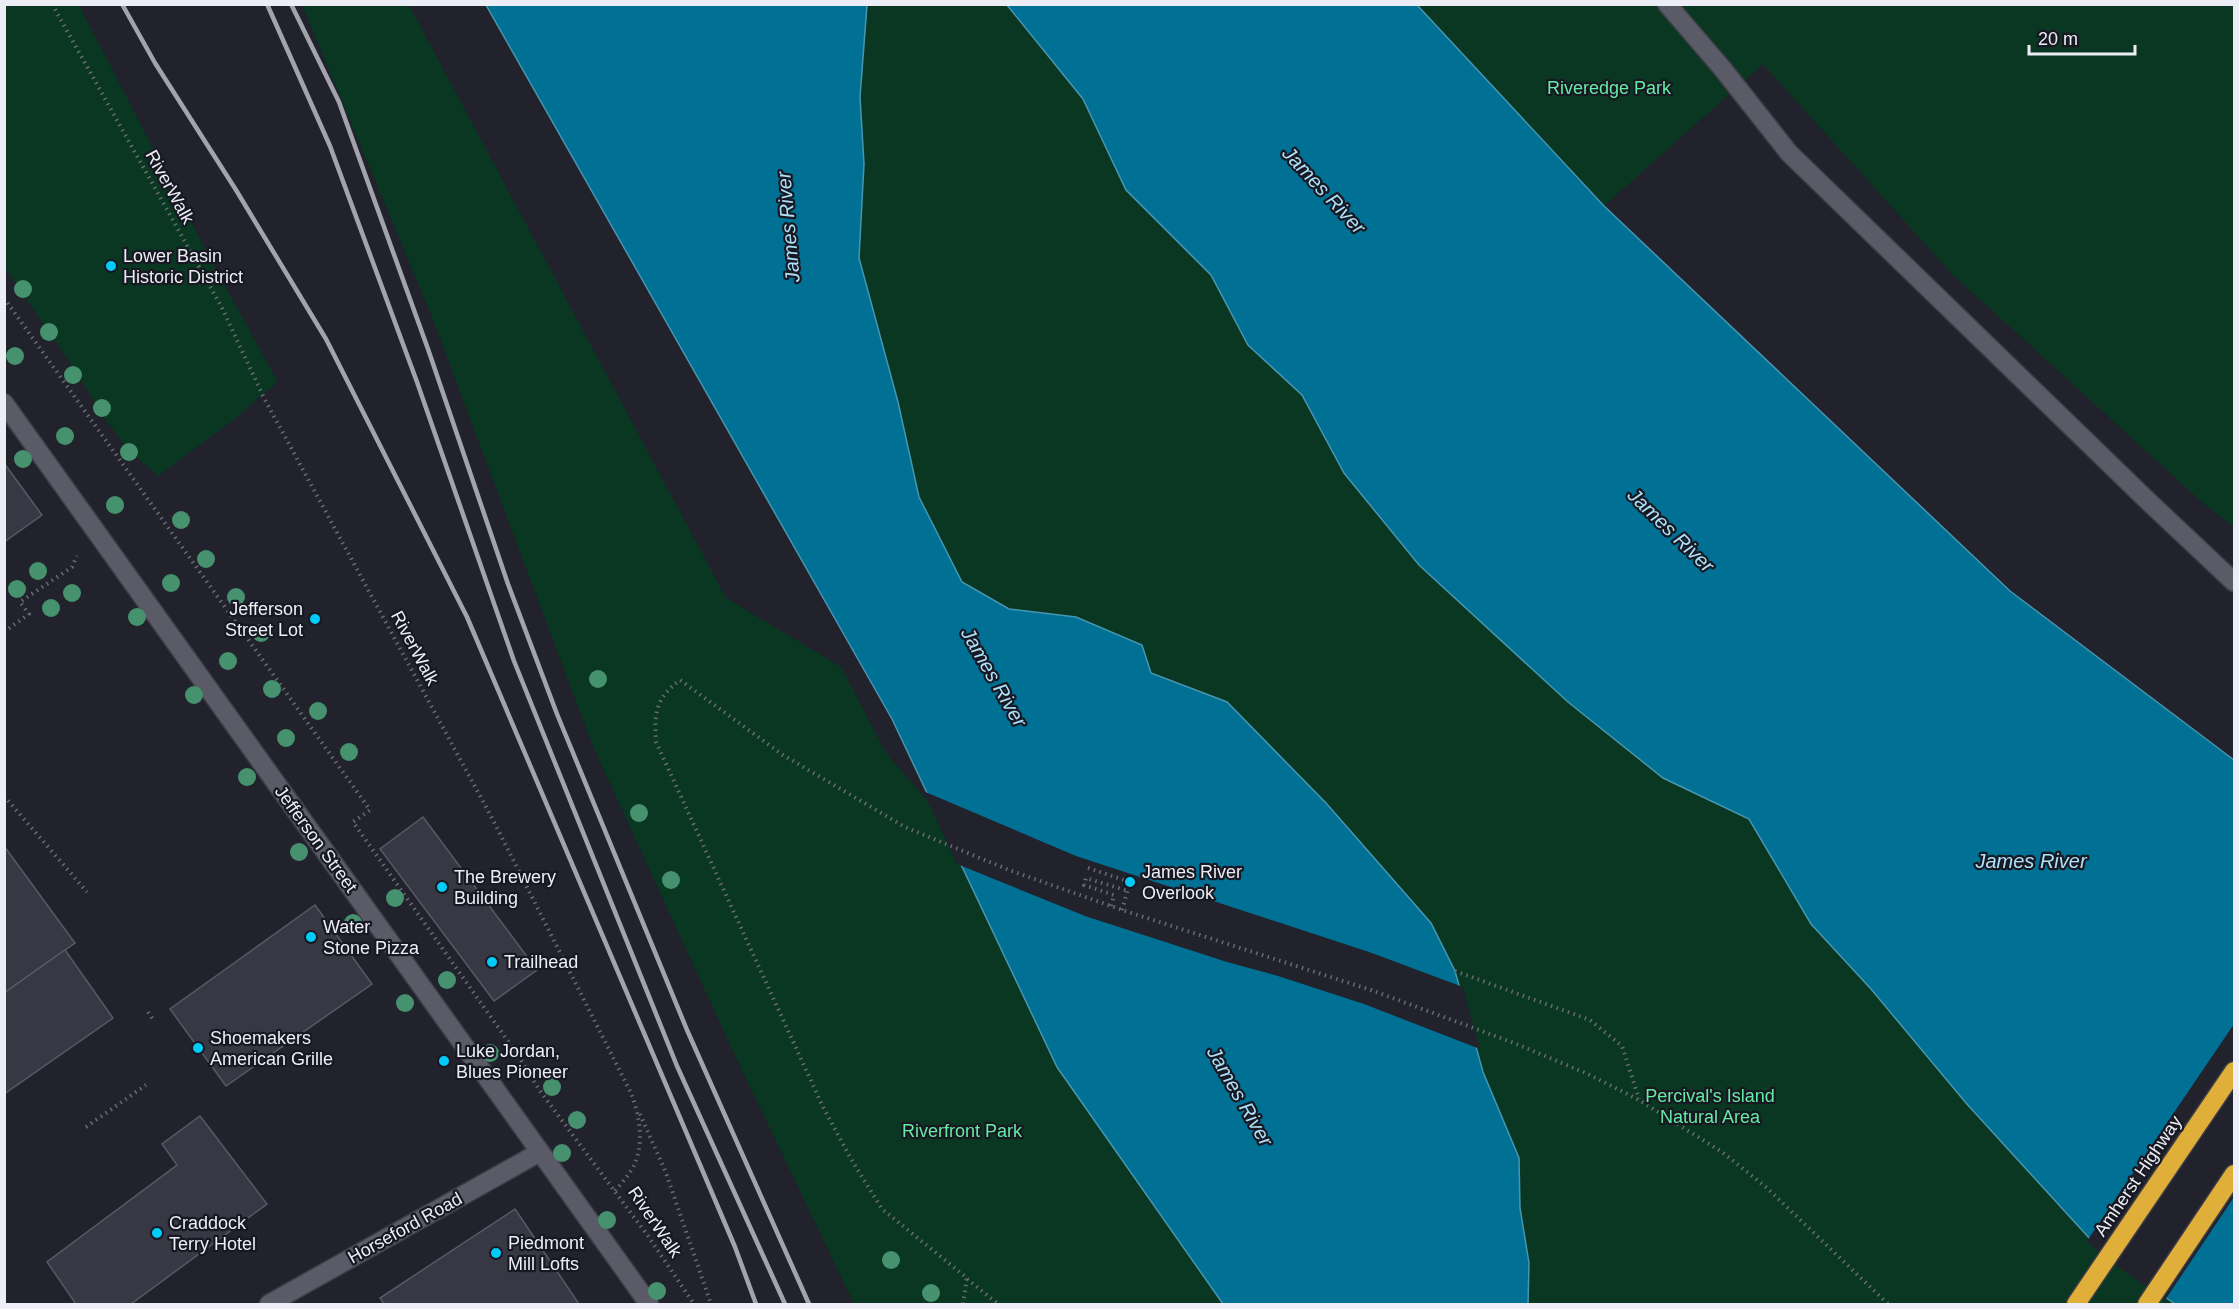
<svg xmlns="http://www.w3.org/2000/svg" width="2239" height="1309" font-family="Helvetica,sans-serif">
<style>
.green{fill:#093721}
.water{fill:#007094;stroke:#4796b1;stroke-width:1.5}
.pier{fill:#21222c}
.building{fill:#373844;stroke:#575965;stroke-width:1.5}
.lines{fill:none;stroke-linecap:round;stroke-linejoin:round}
.minor-casing{stroke:#3d3d46;stroke-width:21}
.highway-casing{stroke:#3d3d46;stroke-width:21}
.path{stroke:#696a73;stroke-width:4;stroke-dasharray:1.5 4.5;stroke-linecap:butt}
.minor{stroke:#5a5b67;stroke-width:18}
.highway{stroke:#e0af39;stroke-width:18}
.rail{stroke:#a3a3ac;stroke-width:4.5}
.tree{fill:#46916e}
.poi-dot{fill:#01cbf9;stroke:#181822;stroke-width:2}
.labels{text-anchor:middle;stroke-width:4.5;stroke-linejoin:round;paint-order:stroke}
.park-label{font-size:18px;fill:#64eba4;stroke:#181822}
.street-label{font-size:18px;fill:#ededf5;stroke:#181822}
.poi-label{font-size:18px;fill:#ededf5;stroke:#181822;text-anchor:start}
.water-label{font-size:20px;font-style:italic;fill:#ade0f9;stroke:#181822}
</style>
<rect width="100%" height="100%" fill="#21222c"/>
<g class="green">
<path d="M 4,5 L 79,5 L 214,266 L 278,382 L 253,402 L 239,416 L 158,476 L 129,450 L 107,422 L 67,358 L 5,268 Z"/>
<path d="M 302,5 L 409,5 L 726,598 L 841,667 L 886,753 L 1077,973 L 1250,1304 L 854,1304 L 731,1047 L 592,744 L 432,317 Z"/>
<path d="M 867,5 L 1007,5 L 1083,99 L 1126,190 L 1211,275 L 1248,345 L 1302,395 L 1344,473 L 1419,565 L 1568,702 L 1663,778 L 1749,819 L 1811,924 L 1871,989 L 2175,1304 L 1528,1304 L 1529,1263 L 1520,1208 L 1519,1158 L 1483,1072 L 1227,702 L 1151,673 L 1076,617 L 1009,609 L 962,582 L 919,497 L 898,402 L 859,258 L 864,164 L 860,97 Z"/>
<path d="M 1417,5 L 2234,5 L 2234,527 L 2204,504 L 1952,274 L 1763,64 L 1604,206 Z"/>
</g>
<g class="water">
<path d="M 486,5 L 867,5 L 860,97 L 864,164 L 859,258 L 898,402 L 919,497 L 962,582 L 1009,609 L 1076,617 L 1142,645 L 1151,673 L 1227,702 L 1326,803 L 1431,923 L 1455,971 L 1483,1072 L 1519,1158 L 1520,1208 L 1529,1263 L 1528,1304 L 1223,1304 L 1057,1067 L 892,719 Z"/>
<path d="M 1007,5 L 1417,5 L 1604,206 L 2010,591 L 2234,760 L 2234,1304 L 2175,1304 L 2101,1251 L 1966,1103 L 1871,989 L 1811,924 L 1749,819 L 1663,778 L 1568,702 L 1419,565 L 1344,473 L 1302,395 L 1248,345 L 1211,275 L 1126,190 L 1083,99 Z"/>
</g>
<g class="pier">
<path d="M 923,791 L 1076,856 L 1369,952 L 1463,987 L 1480,1049 L 1364,1004 L 1278,976 L 1227,962 L 1085,916 L 957,864 Z"/>
<path d="M 2234,1024 L 2234,1197 L 2165,1300 L 2100,1254 L 2087,1241 Z"/>
</g>
<g class="building">
<path d="M 4,463 L 42,515 L 4,542 Z"/>
<path d="M 423,817 L 537,970 L 494,1001 L 380,849 Z"/>
<path d="M 4,846 L 75,943 L 4,993 Z"/>
<path d="M 315,905 L 372,984 L 226,1086 L 170,1009 Z"/>
<path d="M 65,950 L 113,1018 L 4,1094 L 4,993 Z"/>
<path d="M 200,1116 L 267,1204 L 131,1304 L 76,1304 L 47,1262 L 177,1165 L 162,1144 Z"/>
<path d="M 515,1209 L 579,1304 L 384,1304 L 380,1298 Z"/>
</g>
<g class="lines">
<defs>
<g id="minor">
<path d="M 1667,4 L 1722,68 L 1789,153 L 2149,502 L 2234,582"/>
<path d="M 4,403 L 649,1304"/>
<path d="M 269,1304 L 540,1152"/>
</g>
<g id="highway">
<path d="M 2076,1304 L 2234,1071"/>
<path d="M 2147,1304 L 2234,1174"/>
</g>
</defs>
<use href="#minor" class="minor-casing"/>
<use href="#highway" class="highway-casing"/>
<g class="path">
<path d="M 52,4 L 222,308 L 264,398 L 492,818 L 631,1093 C 640,1116 645,1146 632,1169 C 627,1177 620,1185 614,1192"/>
<path d="M 4,298 L 370,810 L 353,822 L 517,1054 L 540,1091 L 648,1236 L 694,1304"/>
<path d="M 4,632 L 29,614 L 20,602 L 72,567 L 77,556"/>
<path d="M 4,796 L 87,892"/>
<path d="M 1088,868 L 1130,882 L 1122,910"/>
<path d="M 1111,906 L 1114,895 L 1084,885 L 1086,878 L 1128,891"/>
<path d="M 1455,971 L 1590,1020 L 1622,1046 L 1639,1099"/>
<path d="M 148,1012 L 154,1021"/>
<path d="M 640,1114 L 666,1173 L 711,1304"/>
<path d="M 86,1127 L 146,1085"/>
<path d="M 967,1279 L 998,1304"/>
<path d="M 963,1304 L 967,1278 L 882,1209 L 851,1159 L 823,1107 L 656,742 C 654,712 656,698 680,680 L 783,755 L 905,827 L 1009,870 L 1122,910 L 1371,990 L 1514,1043 L 1588,1074 L 1639,1100 L 1722,1152 L 1767,1188 L 1888,1304"/>
</g>
<use href="#minor" class="minor"/>
<use href="#highway" class="highway"/>
<g class="rail">
<path d="M 122,4 L 155,63 L 236,190 L 326,339 L 467,617 L 735,1247 L 756,1304"/>
<path d="M 267,4 L 330,146 L 417,382 L 514,661 L 677,1066 L 785,1304"/>
<path d="M 291,4 L 339,102 L 428,349 L 508,584 L 557,714 L 687,1030 L 809,1304"/>
</g>
</g>
<g class="tree">
<circle cx="23" cy="289" r="9"/>
<circle cx="49" cy="332" r="9"/>
<circle cx="15" cy="356" r="9"/>
<circle cx="73" cy="375" r="9"/>
<circle cx="102" cy="408" r="9"/>
<circle cx="65" cy="436" r="9"/>
<circle cx="129" cy="452" r="9"/>
<circle cx="23" cy="459" r="9"/>
<circle cx="115" cy="505" r="9"/>
<circle cx="181" cy="520" r="9"/>
<circle cx="206" cy="559" r="9"/>
<circle cx="38" cy="571" r="9"/>
<circle cx="171" cy="583" r="9"/>
<circle cx="17" cy="589" r="9"/>
<circle cx="72" cy="593" r="9"/>
<circle cx="236" cy="597" r="9"/>
<circle cx="51" cy="608" r="9"/>
<circle cx="137" cy="617" r="9"/>
<circle cx="261" cy="633" r="9"/>
<circle cx="228" cy="661" r="9"/>
<circle cx="598" cy="679" r="9"/>
<circle cx="272" cy="689" r="9"/>
<circle cx="194" cy="695" r="9"/>
<circle cx="318" cy="711" r="9"/>
<circle cx="286" cy="738" r="9"/>
<circle cx="349" cy="752" r="9"/>
<circle cx="247" cy="777" r="9"/>
<circle cx="639" cy="813" r="9"/>
<circle cx="299" cy="852" r="9"/>
<circle cx="671" cy="880" r="9"/>
<circle cx="395" cy="898" r="9"/>
<circle cx="353" cy="923" r="9"/>
<circle cx="447" cy="980" r="9"/>
<circle cx="405" cy="1003" r="9"/>
<circle cx="490" cy="1053" r="9"/>
<circle cx="552" cy="1087" r="9"/>
<circle cx="577" cy="1120" r="9"/>
<circle cx="562" cy="1153" r="9"/>
<circle cx="607" cy="1220" r="9"/>
<circle cx="891" cy="1260" r="9"/>
<circle cx="657" cy="1291" r="9"/>
<circle cx="931" cy="1293" r="9"/>
</g>
<g class="poi-dot">
<circle cx="111" cy="266" r="6"/>
<circle cx="315" cy="619" r="6"/>
<circle cx="1130" cy="882" r="6"/>
<circle cx="442" cy="887" r="6"/>
<circle cx="311" cy="937" r="6"/>
<circle cx="492" cy="962" r="6"/>
<circle cx="198" cy="1048" r="6"/>
<circle cx="444" cy="1061" r="6"/>
<circle cx="157" cy="1233" r="6"/>
<circle cx="496" cy="1253" r="6"/>
</g>
<g class="labels">
<g class="park-label">
<text x="1609" y="94">Riveredge Park</text>
<text x="1710" y="1102">Percival's Island<tspan x="1710" dy="21">Natural Area</tspan></text>
<text x="962" y="1137">Riverfront Park</text>
</g>
<g class="street-label">
<text transform="translate(170 187) rotate(61)" y="6">RiverWalk</text>
<text transform="translate(415 648) rotate(62)" y="6">RiverWalk</text>
<text transform="translate(316 839) rotate(54)" y="6">Jefferson Street</text>
<text transform="translate(2138 1176) rotate(-56)" y="6">Amherst Highway</text>
<text transform="translate(655 1222) rotate(56)" y="6">RiverWalk</text>
<text transform="translate(405 1228) rotate(-29)" y="6">Horseford Road</text>
</g>
<g class="poi-label">
<text x="123" y="262">Lower Basin<tspan x="123" dy="21">Historic District</tspan></text>
<text x="303" y="615" text-anchor="end">Jefferson<tspan x="303" dy="21">Street Lot</tspan></text>
<text x="1142" y="878">James River<tspan x="1142" dy="21">Overlook</tspan></text>
<text x="454" y="883">The Brewery<tspan x="454" dy="21">Building</tspan></text>
<text x="323" y="933">Water<tspan x="323" dy="21">Stone Pizza</tspan></text>
<text x="504" y="968">Trailhead</text>
<text x="210" y="1044">Shoemakers<tspan x="210" dy="21">American Grille</tspan></text>
<text x="456" y="1057">Luke Jordan,<tspan x="456" dy="21">Blues Pioneer</tspan></text>
<text x="169" y="1229">Craddock<tspan x="169" dy="21">Terry Hotel</tspan></text>
<text x="508" y="1249">Piedmont<tspan x="508" dy="21">Mill Lofts</tspan></text>
</g>
<g class="water-label">
<text transform="translate(1324 190) rotate(47)" y="7">James River</text>
<text transform="translate(788 227) rotate(-95)" y="7">James River</text>
<text transform="translate(1671 530) rotate(44)" y="7">James River</text>
<text transform="translate(994 677) rotate(60)" y="7">James River</text>
<text x="2031" y="868">James River</text>
<text transform="translate(1240 1096) rotate(60)" y="7">James River</text>
</g>
</g>
<rect width="2239" height="1309" fill="none" stroke="#ededf5" stroke-width="12"/>
<path d="M2029 45v9h106v-9" fill="none" stroke="#ededf5" stroke-width="3"/>
<text x="2038" y="45" font-size="18" fill="#ededf5" stroke="#181822" stroke-width="4.5" paint-order="stroke">20 m</text>
</svg>
